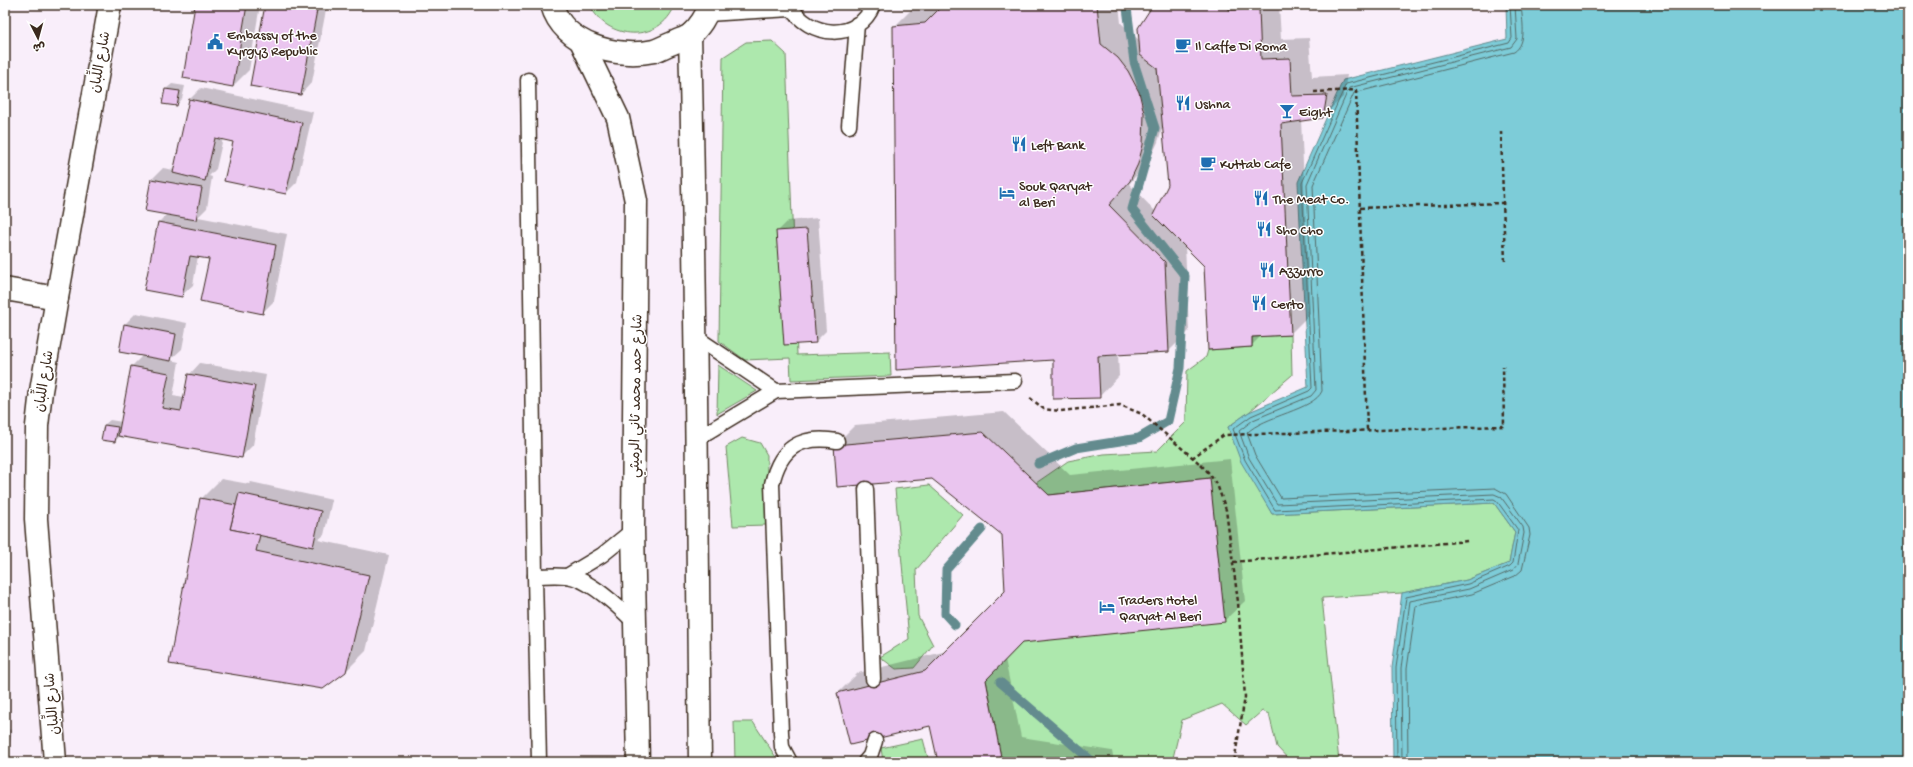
<svg xmlns="http://www.w3.org/2000/svg" width="1913" height="767" font-family="'Gochi Hand','Playpen Sans Arabic',sans-serif">
<style>
.green{fill:#ade8ad;stroke:#748966}
.water{fill:#7dccd8;stroke:#638b8e}
.shadow{fill:#0003;fill-rule:evenodd}
.lines{fill:none;stroke-linecap:round;stroke-linejoin:round}
.shore{stroke:#556b68;stroke-width:1}
.stream{stroke:#638b8e;stroke-width:9}
.building{fill:#eac5ef;stroke:#3b2a1e}
.service-casing{stroke:#3b2a1e;stroke-width:17}
.minor-casing{stroke:#3b2a1e;stroke-width:25}
.secondary-casing{stroke:#3b2a1e;stroke-width:25}
.path{stroke:#3b2a1e;stroke-width:2.5;stroke-dasharray:4 3;stroke-linecap:butt}
.service{stroke:#fff;stroke-width:14}
.minor{stroke:#fff;stroke-width:22}
.secondary{stroke:#fff;stroke-width:22}
.labels{text-anchor:middle;stroke-width:3;stroke-linejoin:round;paint-order:stroke}
.poi-label{font-size:14px;fill:#3b2a1e;stroke:#fff;text-anchor:start}
.street-label{font-size:14px;fill:#3b2a1e;stroke:#fff}
</style>
<rect width="100%" height="100%" fill="#f9eefa"/>
<filter id="ink" filterUnits="userSpaceOnUse"><feTurbulence type="fractalNoise" baseFrequency=".025" numOctaves="2"/><feDisplacementMap in="SourceGraphic" scale="8" xChannelSelector="R" yChannelSelector="G"/><feConvolveMatrix kernelMatrix="1 2 1 2 8 2 1 2 1" color-interpolation-filters="sRGB"/></filter>
<g filter="url(#ink)">
<g class="green">
<path d="M 590,5 L 675,5 C 660,44 606,41 590,5 Z"/>
<path d="M 772,41 L 786,54 L 797,355 L 890,352 L 891,376 L 791,380 L 790,358 L 745,360 L 719,341 L 723,57 L 746,42 Z"/>
<path d="M 1291,335 L 1292,375 L 1249,412 L 1228,427 L 1272,514 L 1494,503 L 1515,532 L 1509,563 L 1467,580 L 1402,593 L 1322,598 L 1339,762 L 1291,762 L 1277,747 L 1269,714 L 1262,711 L 1246,725 L 1222,704 L 1182,720 L 1172,762 L 1034,762 L 1001,757 L 986,680 L 1022,643 L 1210,478 L 1049,495 L 1036,483 L 1068,461 L 1104,454 L 1157,451 L 1186,422 L 1187,371 L 1206,357 L 1208,350 L 1252,347 L 1252,337 Z"/>
<path d="M 718,365 L 757,391 L 717,414 Z"/>
<path d="M 742,438 L 760,443 L 767,455 L 766,525 L 733,526 L 726,447 Z"/>
<path d="M 929,485 L 963,515 L 916,570 L 918,616 L 933,645 L 914,668 L 896,669 L 880,657 L 909,639 L 895,489 Z"/>
<path d="M 734,722 L 753,722 L 779,762 L 735,762 Z"/>
<path d="M 923,739 L 929,762 L 883,762 L 881,748 Z"/>
</g>
<path class="water" d="M 1506,5 L 1908,5 L 1908,762 L 1393,762 L 1392,668 L 1402,593 L 1467,580 L 1509,563 L 1515,532 L 1494,503 L 1272,514 L 1241,462 L 1228,427 L 1249,412 L 1308,387 L 1298,182 L 1343,80 L 1507,39 Z"/>
<g class="shadow">
<path d="M 196,5 L 260,5 L 249,70 L 233,86 Z"/>
<path d="M 266,5 L 327,5 L 312,82 L 301,94 Z"/>
<path d="M 931,5 L 1119,5 L 1121,23 L 1140,41 L 1154,5 L 1279,5 L 1281,39 L 1309,38 L 1312,77 L 1347,75 L 1343,97 L 1322,117 L 1301,120 L 1310,314 L 1290,334 L 1262,335 L 1251,346 L 1205,266 L 1185,246 L 1189,331 L 1169,351 L 1118,354 L 1119,376 L 1099,397 L 1054,359 L 894,27 L 915,6 ZM 1163,125 L 1169,185 L 1156,212 L 1129,184 L 1150,159 L 1158,142 Z"/>
<path d="M 172,84 L 185,86 L 182,99 L 177,105 L 166,89 Z"/>
<path d="M 201,88 L 313,112 L 297,182 L 286,193 L 234,141 L 223,138 L 216,169 L 209,176 L 212,177 L 207,208 L 198,217 L 287,234 L 274,301 L 263,312 L 210,259 L 198,256 L 193,285 L 181,296 L 159,222 L 167,214 L 152,179 L 163,168 L 174,170 L 190,99 Z"/>
<path d="M 818,218 L 826,331 L 815,342 L 777,232 L 788,221 Z"/>
<path d="M 136,313 L 187,323 L 182,349 L 170,360 L 179,362 L 173,396 L 184,398 L 189,375 L 200,363 L 266,375 L 253,445 L 242,456 L 121,435 L 115,441 L 104,425 L 110,420 L 122,422 L 132,366 L 143,355 L 125,324 Z"/>
<path d="M 1004,412 L 1070,475 L 1230,459 L 1245,601 L 1224,621 L 1022,642 L 1005,659 L 1021,737 L 1112,751 L 1114,762 L 939,762 L 931,725 L 838,693 L 858,673 L 947,651 L 1006,591 L 1003,534 L 932,478 L 835,445 L 855,425 Z"/>
<path d="M 221,479 L 249,484 L 251,482 L 332,500 L 324,535 L 318,540 L 389,555 L 366,651 L 346,671 L 201,499 Z"/>
<path d="M 5,729 L 12,730 L 7,762 L 5,762 Z"/>
</g>
<g class="lines">
<g class="shore">
<path d="M 1397,762 L 1396,668 L 1406,597 L 1468,584 L 1510,566 L 1513,563 L 1518,530 L 1497,501 L 1494,499 L 1275,510 L 1245,460 L 1233,429 L 1251,416 L 1309,391 L 1312,388 L 1302,183 L 1346,84 L 1509,43 L 1512,38 L 1510,5"/>
<path d="M 1402,762 L 1401,668 L 1410,601 L 1469,589 L 1513,570 L 1518,564 L 1524,533 L 1523,527 L 1501,497 L 1494,494 L 1277,504 L 1249,458 L 1239,431 L 1253,420 L 1311,396 L 1316,390 L 1307,184 L 1349,88 L 1511,47 L 1517,39 L 1515,5"/>
<path d="M 1408,762 L 1407,669 L 1416,606 L 1472,594 L 1515,576 L 1522,570 L 1530,535 L 1529,528 L 1506,494 L 1495,488 L 1281,498 L 1255,455 L 1247,433 C 1263,416 1314,410 1322,391 L 1313,185 L 1354,93 L 1514,52 C 1528,43 1522,20 1521,5"/>
</g>
<g class="stream">
<path d="M 1038,464 L 1076,448 L 1139,438 L 1168,421 L 1180,368 L 1185,276 L 1132,209 L 1155,128 L 1134,62 L 1127,8"/>
<path d="M 955,625 L 945,614 L 946,570 L 982,529"/>
<path d="M 1000,682 L 1093,762"/>
</g>
</g>
<g class="building">
<path d="M 195,5 L 247,5 L 233,87 L 183,78 Z"/>
<path d="M 265,5 L 288,5 L 317,10 L 301,95 L 250,86 Z"/>
<path d="M 943,5 L 1097,5 L 1101,44 L 1118,58 L 1128,71 L 1139,92 L 1144,113 L 1143,145 L 1138,164 L 1130,181 L 1109,205 L 1165,262 L 1169,352 L 1098,356 L 1100,398 L 1053,399 L 1053,360 L 896,370 L 893,26 L 925,23 Z"/>
<path d="M 1153,5 L 1229,5 L 1229,10 L 1259,9 L 1261,59 L 1290,58 L 1292,96 L 1327,95 L 1323,118 L 1281,124 L 1291,335 L 1252,337 L 1252,347 L 1208,350 L 1204,266 L 1153,215 L 1168,185 L 1157,68 L 1140,55 L 1138,28 Z"/>
<path d="M 165,89 L 180,91 L 177,106 L 162,104 Z"/>
<path d="M 189,99 L 302,123 L 286,194 L 224,181 L 233,142 L 215,138 L 205,181 L 173,173 Z"/>
<path d="M 151,179 L 202,188 L 196,220 L 145,211 Z"/>
<path d="M 158,222 L 276,245 L 263,314 L 200,301 L 209,259 L 190,256 L 182,297 L 144,290 Z"/>
<path d="M 807,229 L 816,343 L 784,345 L 776,231 Z"/>
<path d="M 124,324 L 176,334 L 171,361 L 119,352 Z"/>
<path d="M 131,366 L 169,373 L 162,408 L 181,411 L 188,374 L 255,386 L 242,458 L 118,436 Z"/>
<path d="M 104,425 L 118,427 L 115,442 L 101,440 Z"/>
<path d="M 983,432 L 1049,495 L 1210,478 L 1225,622 L 1022,643 L 986,680 L 1001,757 L 1034,762 L 938,762 L 930,726 L 850,745 L 837,693 L 925,671 L 1005,591 L 1002,535 L 932,479 L 837,487 L 834,445 Z"/>
<path d="M 239,493 L 321,511 L 313,547 L 230,529 Z"/>
<path d="M 200,498 L 236,505 L 230,529 L 260,535 L 256,551 L 369,575 L 346,672 L 323,689 L 169,664 Z"/>
</g>
<g class="lines">
<defs>
<g id="service">
<path d="M 790,5 C 808,39 859,42 873,5"/>
<path d="M 707,14 L 792,9"/>
<path d="M 528,80 L 535,576 L 539,762"/>
<path d="M 849,126 L 857,24"/>
<path d="M 694,336 L 776,391"/>
<path d="M 696,439 L 776,391 L 1015,381"/>
<path d="M 866,489 L 873,679"/>
<path d="M 535,576 C 545,576 555,575 566,576 C 589,578 620,608 636,624"/>
<path d="M 567,576 L 602,555 L 633,530"/>
<path d="M 790,762 L 782,747 L 781,733 L 772,484 C 780,447 801,435 837,441"/>
<path d="M 865,762 L 870,756 L 875,741"/>
</g>
<g id="minor">
<path d="M 5,289 L 57,298"/>
<path d="M 55,762 L 36,519 L 37,426 L 41,391 L 57,298 L 110,5"/>
</g>
<g id="secondary">
<path d="M 552,5 C 563,45 617,59 654,51 C 660,49 667,45 673,43 C 678,40 686,38 690,35 C 699,28 707,15 710,5"/>
<path d="M 690,35 C 696,277 697,520 700,762"/>
<path d="M 581,41 L 618,118 L 636,201 L 633,530 L 638,762"/>
</g>
</defs>
<use href="#service" class="service-casing"/>
<use href="#minor" class="minor-casing"/>
<use href="#secondary" class="secondary-casing"/>
<g class="path">
<path d="M 1314,92 L 1356,90 L 1367,430"/>
<path d="M 1501,131 L 1505,264"/>
<path d="M 1360,208 L 1503,203"/>
<path d="M 1030,398 L 1044,409 L 1060,411 L 1120,405 L 1142,414 L 1199,463 L 1209,473 L 1218,487 L 1226,510 L 1238,602 L 1245,697 L 1234,762"/>
<path d="M 1192,458 L 1224,435 L 1504,426 L 1503,366"/>
<path d="M 1233,562 L 1468,541"/>
</g>
<use href="#service" class="service"/>
<use href="#minor" class="minor"/>
<use href="#secondary" class="secondary"/>
</g>
</g>
<defs>
<symbol id="civic-bare" viewBox="-9 -9 18 18"><path d="M-.6-6.5H3V-4.5H.6V-3L4-1V1h2V6H-6V1h2V-1L-.6-3ZM-1.2 2.5V6h2.4V2.5Z" fill="#1f6fb2" stroke="#fff" stroke-width="2.5" paint-order="stroke"/></symbol>
<symbol id="cafe-bare" viewBox="-9 -9 18 18"><path d="M-5.5-4.5H6V0H3Q3 3.5 0 3.5H-2.5Q-5.5 3.5-5.5 0ZM3-3.2v2h1.7v-2ZM-6 4.5H4V6H-6Z" fill="#1f6fb2" stroke="#fff" stroke-width="2.5" paint-order="stroke"/></symbol>
<symbol id="restaurant-bare" viewBox="-9 -9 18 18"><path d="M-5-6h1v4h1v-4h1v4h1v-4h1v5L-1.5 .5V6h-2V.5L-5-1ZM5-6V6H3V1.5H1.5Q1.5-4 5-6Z" fill="#1f6fb2" stroke="#fff" stroke-width="2.5" paint-order="stroke"/></symbol>
<symbol id="bar-bare" viewBox="-9 -9 18 18"><path d="M-6-5H6L.8 .8V4.5H3.5V6h-7V4.5H-.8V.8Z" fill="#1f6fb2" stroke="#fff" stroke-width="2.5" paint-order="stroke"/></symbol>
<symbol id="hotel-bare" viewBox="-9 -9 18 18"><path d="M-6-4.5h1.5V1H6V5H4.5V3h-9V5H-6ZM-4 0a1.8 1.8 0 1 1 3.6 0ZM.5 0V-2.5h3Q6-2.5 6 0Z" fill="#1f6fb2" stroke="#fff" stroke-width="2.5" paint-order="stroke"/></symbol>
</defs>
<g fill-rule="evenodd">
<use href="#civic-bare" x="204" y="31" width="22" height="22"/>
<use href="#cafe-bare" x="1172" y="34" width="22" height="22"/>
<use href="#restaurant-bare" x="1172" y="92" width="22" height="22"/>
<use href="#bar-bare" x="1276" y="100" width="22" height="22"/>
<use href="#restaurant-bare" x="1008" y="133" width="22" height="22"/>
<use href="#cafe-bare" x="1197" y="152" width="22" height="22"/>
<use href="#hotel-bare" x="996" y="182" width="22" height="22"/>
<use href="#restaurant-bare" x="1250" y="187" width="22" height="22"/>
<use href="#restaurant-bare" x="1253" y="218" width="22" height="22"/>
<use href="#restaurant-bare" x="1256" y="259" width="22" height="22"/>
<use href="#restaurant-bare" x="1248" y="292" width="22" height="22"/>
<use href="#hotel-bare" x="1096" y="596" width="22" height="22"/>
</g>
<g class="labels">
<g class="poi-label">
<text x="227" y="39">Embassy of the<tspan x="227" dy="16">Kyrgyz Republic</tspan></text>
<text x="1195" y="50">Il Caffe Di Roma</text>
<text x="1195" y="108">Ushna</text>
<text x="1299" y="116">Eight</text>
<text x="1031" y="149">Left Bank</text>
<text x="1220" y="168">Kuttab Cafe</text>
<text x="1019" y="190">Souk Qaryat<tspan x="1019" dy="16">al Beri</tspan></text>
<text x="1273" y="203">The Meat Co.</text>
<text x="1276" y="234">Sho Cho</text>
<text x="1279" y="275">Azzurro</text>
<text x="1271" y="308">Certo</text>
<text x="1119" y="604">Traders Hotel<tspan x="1119" dy="16">Qaryat Al Beri</tspan></text>
</g>
<g class="street-label">
<text transform="translate(99 62) rotate(-80)" y="5">شارع اللِّبان</text>
<text transform="translate(43 381) rotate(-81)" y="5">شارع اللِّبان</text>
<text transform="translate(635 396) rotate(-89)" y="5">شارع حمد محمد ثاني الرميثي</text>
<text transform="translate(51 704) rotate(-95)" y="5">شارع اللِّبان</text>
</g>
</g>
<rect width="1913" height="767" fill="none" stroke="#fff" stroke-width="20"/>
<rect x="10" y="10" width="1893" height="747" fill="none" stroke="#3b2a1e" stroke-width="1.5" filter="url(#ink)"/>
<g transform="translate(38 38) rotate(174)" stroke="#ffffff" stroke-width="3" paint-order="stroke">
<path d="M0-3L7 15L0 10L-7 15Z" fill="#3b2a1e"/>
<text y="-6" font-size="11" font-weight="bold" text-anchor="middle" fill="#3b2a1e">ش</text>
</g>
</svg>
